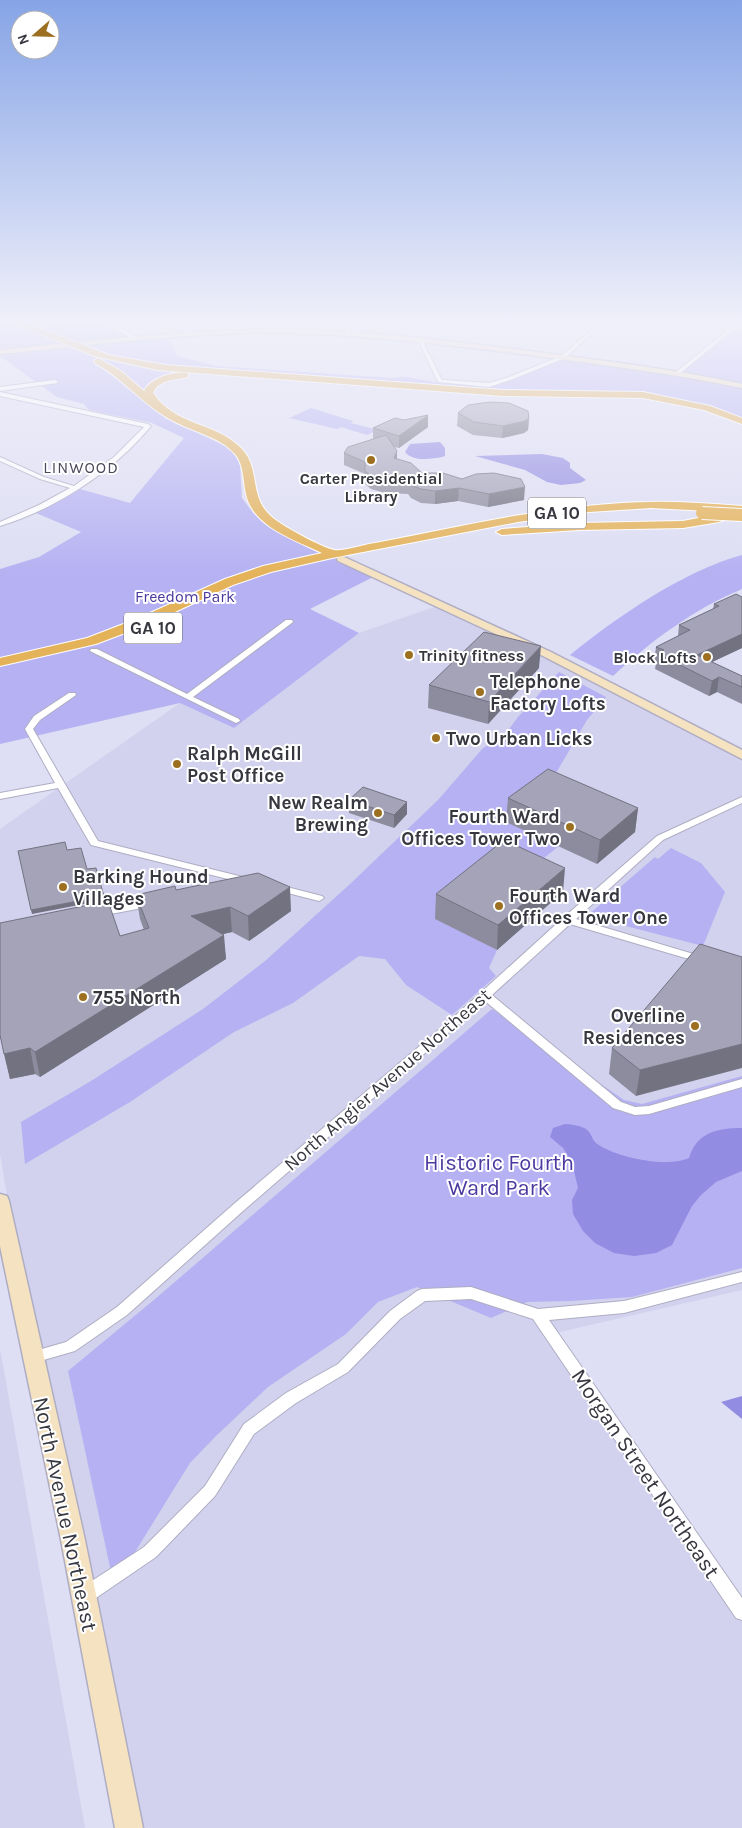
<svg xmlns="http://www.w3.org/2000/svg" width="742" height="1828" font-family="Karla,sans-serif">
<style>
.built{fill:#d2d2ee}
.green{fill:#b5b1f2}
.water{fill:#938ce3}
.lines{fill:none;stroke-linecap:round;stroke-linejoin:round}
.minor-casing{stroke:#aeadc3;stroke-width:2}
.secondary-casing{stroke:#aeadc3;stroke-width:3}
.trunk-casing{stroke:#fff;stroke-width:2}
.minor{fill:#fff;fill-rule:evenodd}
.secondary{fill:#f5e2c1;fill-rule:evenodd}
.trunk{fill:#e4b258;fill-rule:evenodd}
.trunk-bridge-casing{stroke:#fff;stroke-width:14;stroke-linecap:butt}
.trunk-bridge{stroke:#e4b258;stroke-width:12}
.wall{fill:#8d8c9e}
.shaded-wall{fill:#737281}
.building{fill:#a4a3b8;stroke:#737281}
.poi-dot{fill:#9d7021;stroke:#fff;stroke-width:2}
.labels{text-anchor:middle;stroke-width:4;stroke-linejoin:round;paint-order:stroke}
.far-neighbourhood-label{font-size:16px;letter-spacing:1px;fill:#4b4a5c;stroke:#fff}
.far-poi-label{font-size:16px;font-weight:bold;fill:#373740;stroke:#fff}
.far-park-label{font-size:16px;fill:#4c399f;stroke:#fff}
.shield{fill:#fff;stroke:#737379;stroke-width:1}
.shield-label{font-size:18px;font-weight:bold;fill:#373740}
.poi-label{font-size:19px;font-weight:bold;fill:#373740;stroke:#fff;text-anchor:start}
.street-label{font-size:19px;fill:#373740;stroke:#fff}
.near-park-label{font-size:22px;fill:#4c399f;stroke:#fff}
.near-street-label{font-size:22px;fill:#373740;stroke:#fff}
</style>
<rect width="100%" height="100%" fill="#dedef4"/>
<g class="built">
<path d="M 440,605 L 742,753 L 742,1290 L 551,1334 L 742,1609 L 742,1828 L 128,1828 L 39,1385 L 0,1154 L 0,829 L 180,703 L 234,728 L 359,633 Z"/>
<path d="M 0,1350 L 3,1365 L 85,1828 L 0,1828 Z"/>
</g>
<g class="green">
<path d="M 0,320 L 62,320 L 73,325 L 103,323 L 136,340 L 169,337 L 177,356 L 216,366 L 391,378 L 407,377 L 445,384 L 493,386 L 564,359 L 677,375 L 732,330 L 742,332 L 742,419 L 719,409 L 668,397 L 634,392 L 549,393 L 213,371 C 186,374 160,374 140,395 L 165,418 L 232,449 L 240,465 L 242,498 L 254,514 L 278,531 L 381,573 L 310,609 L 359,633 L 234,728 L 180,703 L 0,744 L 0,569 L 39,557 L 81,532 L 36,513 L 80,489 L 130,503 L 184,438 L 152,423 L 89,410 L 84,404 L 57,397 L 0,356 Z"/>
<path d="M 311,408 L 353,421 L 351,423 L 378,430 L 367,435 L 341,427 L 337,429 L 289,418 Z"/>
<path d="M 742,555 L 742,589 C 694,609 651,641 613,676 L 570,655 C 617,617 683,571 742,555 Z"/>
<path d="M 559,672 L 606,697 L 587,720 L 545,792 L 507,822 L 559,846 L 524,874 L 435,918 L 497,950 L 489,968 L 496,976 L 452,1015 L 406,985 L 385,959 L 359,956 L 293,1003 L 234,1032 L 130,1102 L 25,1164 L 21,1122 L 91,1081 L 203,1009 L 265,961 L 350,884 L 438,800 L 483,748 L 504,736 L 518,717 Z"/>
<path d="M 671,848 L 701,863 L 725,892 L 703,946 L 587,916 L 655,857 L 658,859 Z"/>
<path d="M 492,1009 L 624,1100 L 642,1104 L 742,1076 L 742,1268 L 632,1297 L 571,1301 L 527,1302 L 491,1318 L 417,1287 L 378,1302 L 346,1334 L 268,1387 L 216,1436 L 190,1463 L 114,1586 L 68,1371 L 155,1299 Z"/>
</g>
<g class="water">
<path d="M 440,442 L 445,448 L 445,456 L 442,457 C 431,459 413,462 405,452 L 410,444 Z"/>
<path d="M 542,454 L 563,458 L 570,463 L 570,468 L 586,480 L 580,483 L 561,485 L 547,482 L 525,470 L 475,456 Z"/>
<path d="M 565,1124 C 574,1125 584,1125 590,1133 C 592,1137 593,1140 596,1143 C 616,1158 667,1168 689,1158 C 697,1132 718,1128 742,1128 L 742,1171 L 716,1182 L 701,1195 L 692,1206 L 672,1245 L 656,1253 L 634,1256 L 614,1253 L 595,1243 L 583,1231 L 573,1214 L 572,1200 L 578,1188 L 572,1162 L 563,1148 L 550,1137 L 553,1128 Z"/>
<path d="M 742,1396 L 742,1419 L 721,1402 Z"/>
</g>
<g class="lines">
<defs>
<g id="minor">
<path d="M 105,320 L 109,320 L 112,324 L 138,338 L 134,339 L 108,326 Z"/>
<path d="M 350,320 L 354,320 L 350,332 L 348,333 L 346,332 Z"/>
<path d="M 590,320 L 682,322 L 742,329 L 742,331 L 733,330 L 678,375 L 676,374 L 676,372 L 728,330 L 682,324 L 604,322 L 565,358 L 513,379 L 489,387 L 438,382 L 419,342 L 421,338 L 425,339 L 423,342 L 442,380 L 489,383 L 509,377 L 561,356 L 600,323 Z"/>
<path d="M 55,380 L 58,382 L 57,383 L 0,391 L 0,387 Z"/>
<path d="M 0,392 L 148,424 L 151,426 C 114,471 56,509 0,526 L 0,522 L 39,505 L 70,488 L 40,479 L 0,461 L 0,457 L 44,477 L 74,486 L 114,457 L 144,427 L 0,396 Z"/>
<path d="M 286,620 L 292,620 L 293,622 L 193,697 L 239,719 L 240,721 L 236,723 L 90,651 L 91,649 L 97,649 L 187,694 Z"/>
<path d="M 69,693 L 75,693 L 76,695 L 40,720 L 33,729 L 98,841 L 251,879 L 253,881 L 251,883 L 248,884 L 91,845 L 58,788 L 0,799 L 0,793 L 55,783 L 25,729 L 34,716 Z"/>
<path d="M 742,797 L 742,803 L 663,840 L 576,919 L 707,958 L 708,960 L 707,962 L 699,962 L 570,924 L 492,995 L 621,1102 L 635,1107 L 649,1106 L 742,1079 L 742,1087 L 649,1114 L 635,1115 L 613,1108 L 485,1001 L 243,1211 L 127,1315 L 75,1351 L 33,1363 L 28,1361 L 26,1357 L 28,1353 L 66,1342 L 117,1307 L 235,1203 L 455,1016 L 563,918 L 657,836 Z"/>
<path d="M 279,885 L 322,896 L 324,898 L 319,901 L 276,890 L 274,888 Z"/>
<path d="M 149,901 L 153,902 L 154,904 L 153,906 L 100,916 L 95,913 L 100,910 Z"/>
<path d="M 742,1272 L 742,1282 L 624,1313 L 549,1320 L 742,1598 L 742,1620 L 736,1618 L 533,1319 L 471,1299 L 425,1301 L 400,1319 L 348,1372 L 296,1403 L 254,1434 L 215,1496 L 156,1557 L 90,1602 L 84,1604 L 78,1602 L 76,1596 L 78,1590 L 144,1547 L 205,1486 L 244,1424 L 286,1393 L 338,1364 L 390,1311 L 417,1291 L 422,1289 L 471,1287 L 538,1309 L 624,1301 Z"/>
</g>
<g id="secondary">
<path d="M 288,329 C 371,331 454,341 536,352 C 605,361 674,369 742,384 L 742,388 C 674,374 606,365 537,356 C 442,344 348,332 252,333 C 167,335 84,346 0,354 L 0,350 C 96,340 191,329 288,329 Z"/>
<path d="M 342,556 L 551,652 L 742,750 L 742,759 L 543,656 L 338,561 L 337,559 L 338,557 Z"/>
<path d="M 0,1194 L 7,1196 L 9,1201 L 85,1540 L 143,1828 L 115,1828 L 61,1540 L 0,1246 Z"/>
</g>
<g id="trunk">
<path d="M 6,320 L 24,322 L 109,355 L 166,365 L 503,390 L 643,392 L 710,406 L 742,418 L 742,424 L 704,410 L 643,398 L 503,396 L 157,370 L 94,356 Z"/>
<path d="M 98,358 L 121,371 L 144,391 C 151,377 174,371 188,373 L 188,377 C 176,380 159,379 153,393 C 175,426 215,422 241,448 C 262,469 247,497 273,518 C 284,527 321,547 334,550 C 342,552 365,544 375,543 C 423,534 471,523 520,515 C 563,509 607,502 651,502 C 681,501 712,504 742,506 L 742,514 L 719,522 L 683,528 L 579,530 L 502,535 L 496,532 L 502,529 L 579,523 L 683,521 L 729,512 L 651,508 L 589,512 L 518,522 L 332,558 L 271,572 L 233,585 L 149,624 L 96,644 L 0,666 L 0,658 L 87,638 L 139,618 L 225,579 L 263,566 L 322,553 C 295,540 253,527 246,494 C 243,481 244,464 235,454 C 220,437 194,432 175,422 C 145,407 124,379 95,363 L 94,361 Z"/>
</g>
</defs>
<use href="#minor" class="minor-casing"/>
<use href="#secondary" class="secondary-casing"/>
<use href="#trunk" class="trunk-casing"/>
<use href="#minor" class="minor"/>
<use href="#secondary" class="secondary"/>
<use href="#trunk" class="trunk"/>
<defs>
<path id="trunk-bridge" d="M 702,513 L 742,515"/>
</defs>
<use href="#trunk-bridge" class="trunk-bridge-casing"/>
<use href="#trunk-bridge" class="trunk-bridge"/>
</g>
<g class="wall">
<path d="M 458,413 L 529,418 L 528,430 L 524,433 L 502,438 L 473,435 L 457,426 Z"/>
<path d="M 428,427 L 399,448 L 394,447 L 397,451 L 397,459 L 422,473 L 524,500 L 488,507 L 458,501 L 435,504 L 421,503 L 411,498 L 408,494 L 385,493 L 371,489 L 365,484 L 365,474 L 344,465 L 344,453 L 373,439 L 373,428 Z"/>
<path d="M 742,597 L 742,648 L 712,662 L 742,676 L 742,704 L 717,692 L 709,696 L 655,669 L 656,663 L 654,662 L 656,647 L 678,636 L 679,625 L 713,609 L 714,604 Z"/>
<path d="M 539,668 L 488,724 L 428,708 L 429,685 Z"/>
<path d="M 508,798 L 638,808 L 635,832 L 597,864 L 506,822 Z"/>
<path d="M 349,800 L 407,802 L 407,814 L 394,828 L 349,813 Z"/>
<path d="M 176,890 L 291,911 L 249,941 L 232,932 L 223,934 L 226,959 L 40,1077 L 35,1074 L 10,1079 L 0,1035 L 120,936 L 144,930 L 140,919 L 136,895 Z"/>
<path d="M 563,892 L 497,950 L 435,919 L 436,894 Z"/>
<path d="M 742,957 L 636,1096 L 609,1074 L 612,1048 Z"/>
</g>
<g class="shaded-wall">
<path d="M 428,415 L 428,427 L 399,448 L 399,436 Z"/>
<path d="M 529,418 L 528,430 L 524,433 L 502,438 L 503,426 Z"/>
<path d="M 397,451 L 397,464 L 394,458 Z"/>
<path d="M 525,487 L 524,500 L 488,507 L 489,494 Z"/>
<path d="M 459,488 L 458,501 L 435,504 L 435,491 Z"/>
<path d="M 742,634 L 742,648 L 695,670 L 697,655 Z"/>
<path d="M 541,646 L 539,668 L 488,724 L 489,702 Z"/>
<path d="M 719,677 L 717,692 L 709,696 L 712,681 Z"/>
<path d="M 407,802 L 407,814 L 394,828 L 394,815 Z"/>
<path d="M 638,808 L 635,832 L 597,864 L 600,840 Z"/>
<path d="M 565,868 L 563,892 L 497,950 L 498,925 Z"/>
<path d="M 290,887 L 291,911 L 249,941 L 248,916 Z"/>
<path d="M 104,896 L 105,900 L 32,914 L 31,910 Z"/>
<path d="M 230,907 L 232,932 L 194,941 L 191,916 Z"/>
<path d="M 224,935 L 226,959 L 40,1077 L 35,1052 Z"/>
<path d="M 742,1044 L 742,1068 L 636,1096 L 640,1070 Z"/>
<path d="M 30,1048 L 35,1074 L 10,1079 L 4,1054 Z"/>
</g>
<g class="building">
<path d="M 490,402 L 509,403 L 528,411 L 529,418 L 525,421 L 503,426 L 474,422 L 458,413 L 468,405 Z"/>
<path d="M 428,415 L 399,436 L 373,428 L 395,418 L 404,420 Z"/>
<path d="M 386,435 L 397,451 L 394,458 L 411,463 L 422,473 L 443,473 L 462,479 L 476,474 L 494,473 L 521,479 L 525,487 L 489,494 L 459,488 L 435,491 L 421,489 L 411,485 L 408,480 L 386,480 L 371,476 L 365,471 L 365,462 L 344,453 L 348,447 Z"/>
<path d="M 736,594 L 742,597 L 742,634 L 697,655 L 742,676 L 742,687 L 719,677 L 712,681 L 658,654 L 664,650 L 656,647 L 690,630 L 679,625 L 719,606 L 714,604 Z"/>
<path d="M 484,632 L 541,646 L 489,702 L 429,685 Z"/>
<path d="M 548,769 L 638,808 L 600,840 L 508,798 Z"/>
<path d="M 363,787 L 407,802 L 394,815 L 349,800 Z"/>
<path d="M 504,840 L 565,868 L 498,925 L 436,894 Z"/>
<path d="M 65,842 L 67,850 L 81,848 L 87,869 L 96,868 L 104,896 L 31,910 L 18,851 Z"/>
<path d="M 258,873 L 290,887 L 248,916 L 230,907 L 191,916 L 224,935 L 35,1052 L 30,1048 L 4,1054 L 0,1035 L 0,923 L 108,901 L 120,936 L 149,928 L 136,895 L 175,886 L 176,890 Z"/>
<path d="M 700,944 L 742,957 L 742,1044 L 640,1070 L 612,1048 Z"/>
</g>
<linearGradient id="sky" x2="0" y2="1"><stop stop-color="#86a4e6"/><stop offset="0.56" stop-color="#f0f0fa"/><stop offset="1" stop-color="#f0f0fa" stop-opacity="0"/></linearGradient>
<rect width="742" height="576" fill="url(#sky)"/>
<g class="poi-dot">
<circle cx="371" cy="460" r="5"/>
<circle cx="409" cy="655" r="5"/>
<circle cx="707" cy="657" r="5"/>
<circle cx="480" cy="692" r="5"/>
<circle cx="436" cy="738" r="5"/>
<circle cx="177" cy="764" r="5"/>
<circle cx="378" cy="813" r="5"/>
<circle cx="570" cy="827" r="5"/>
<circle cx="63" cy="887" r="5"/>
<circle cx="499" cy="906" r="5"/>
<circle cx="83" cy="997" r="5"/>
<circle cx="695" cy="1026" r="5"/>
</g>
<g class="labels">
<g class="far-neighbourhood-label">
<text x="81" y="473">LINWOOD</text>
</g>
<g class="far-poi-label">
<text x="371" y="484">Carter Presidential<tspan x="371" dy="18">Library</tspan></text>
<text x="419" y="661" text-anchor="start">Trinity fitness</text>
<text x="697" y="663" text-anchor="end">Block Lofts</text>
</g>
<g class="far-park-label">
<text x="185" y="602">Freedom Park</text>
</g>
<g class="shield">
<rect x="528" y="497.5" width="58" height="31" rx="4"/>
<rect x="124" y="612.5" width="58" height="31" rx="4"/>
</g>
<g class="shield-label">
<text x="557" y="519">GA 10</text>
<text x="153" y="634">GA 10</text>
</g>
<g class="poi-label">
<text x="490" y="688">Telephone<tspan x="490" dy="22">Factory Lofts</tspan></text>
<text x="446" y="745">Two Urban Licks</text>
<text x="187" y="760">Ralph McGill<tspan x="187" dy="22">Post Office</tspan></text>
<text x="368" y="809" text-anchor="end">New Realm<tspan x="368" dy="22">Brewing</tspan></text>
<text x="560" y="823" text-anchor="end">Fourth Ward<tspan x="560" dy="22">Offices Tower Two</tspan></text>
<text x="73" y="883">Barking Hound<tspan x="73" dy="22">Villages</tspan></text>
<text x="509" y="902">Fourth Ward<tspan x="509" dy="22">Offices Tower One</tspan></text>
<text x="93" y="1004">755 North</text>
<text x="685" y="1022" text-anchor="end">Overline<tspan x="685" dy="22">Residences</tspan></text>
</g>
<g class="street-label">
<text transform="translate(387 1079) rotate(-41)" y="7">North Angier Avenue Northeast</text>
</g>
<g class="near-park-label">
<text x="499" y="1170">Historic Fourth<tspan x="499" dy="25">Ward Park</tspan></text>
</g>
<g class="near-street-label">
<text transform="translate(646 1473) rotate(56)" y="8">Morgan Street Northeast</text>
<text transform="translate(66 1514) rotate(78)" y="8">North Avenue Northeast</text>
</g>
</g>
<g transform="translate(35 35) rotate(250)"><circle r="24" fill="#ffffff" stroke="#afafb3"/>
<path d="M0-4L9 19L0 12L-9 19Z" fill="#9d7021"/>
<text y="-8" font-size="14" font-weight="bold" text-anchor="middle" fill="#373740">N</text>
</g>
</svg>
